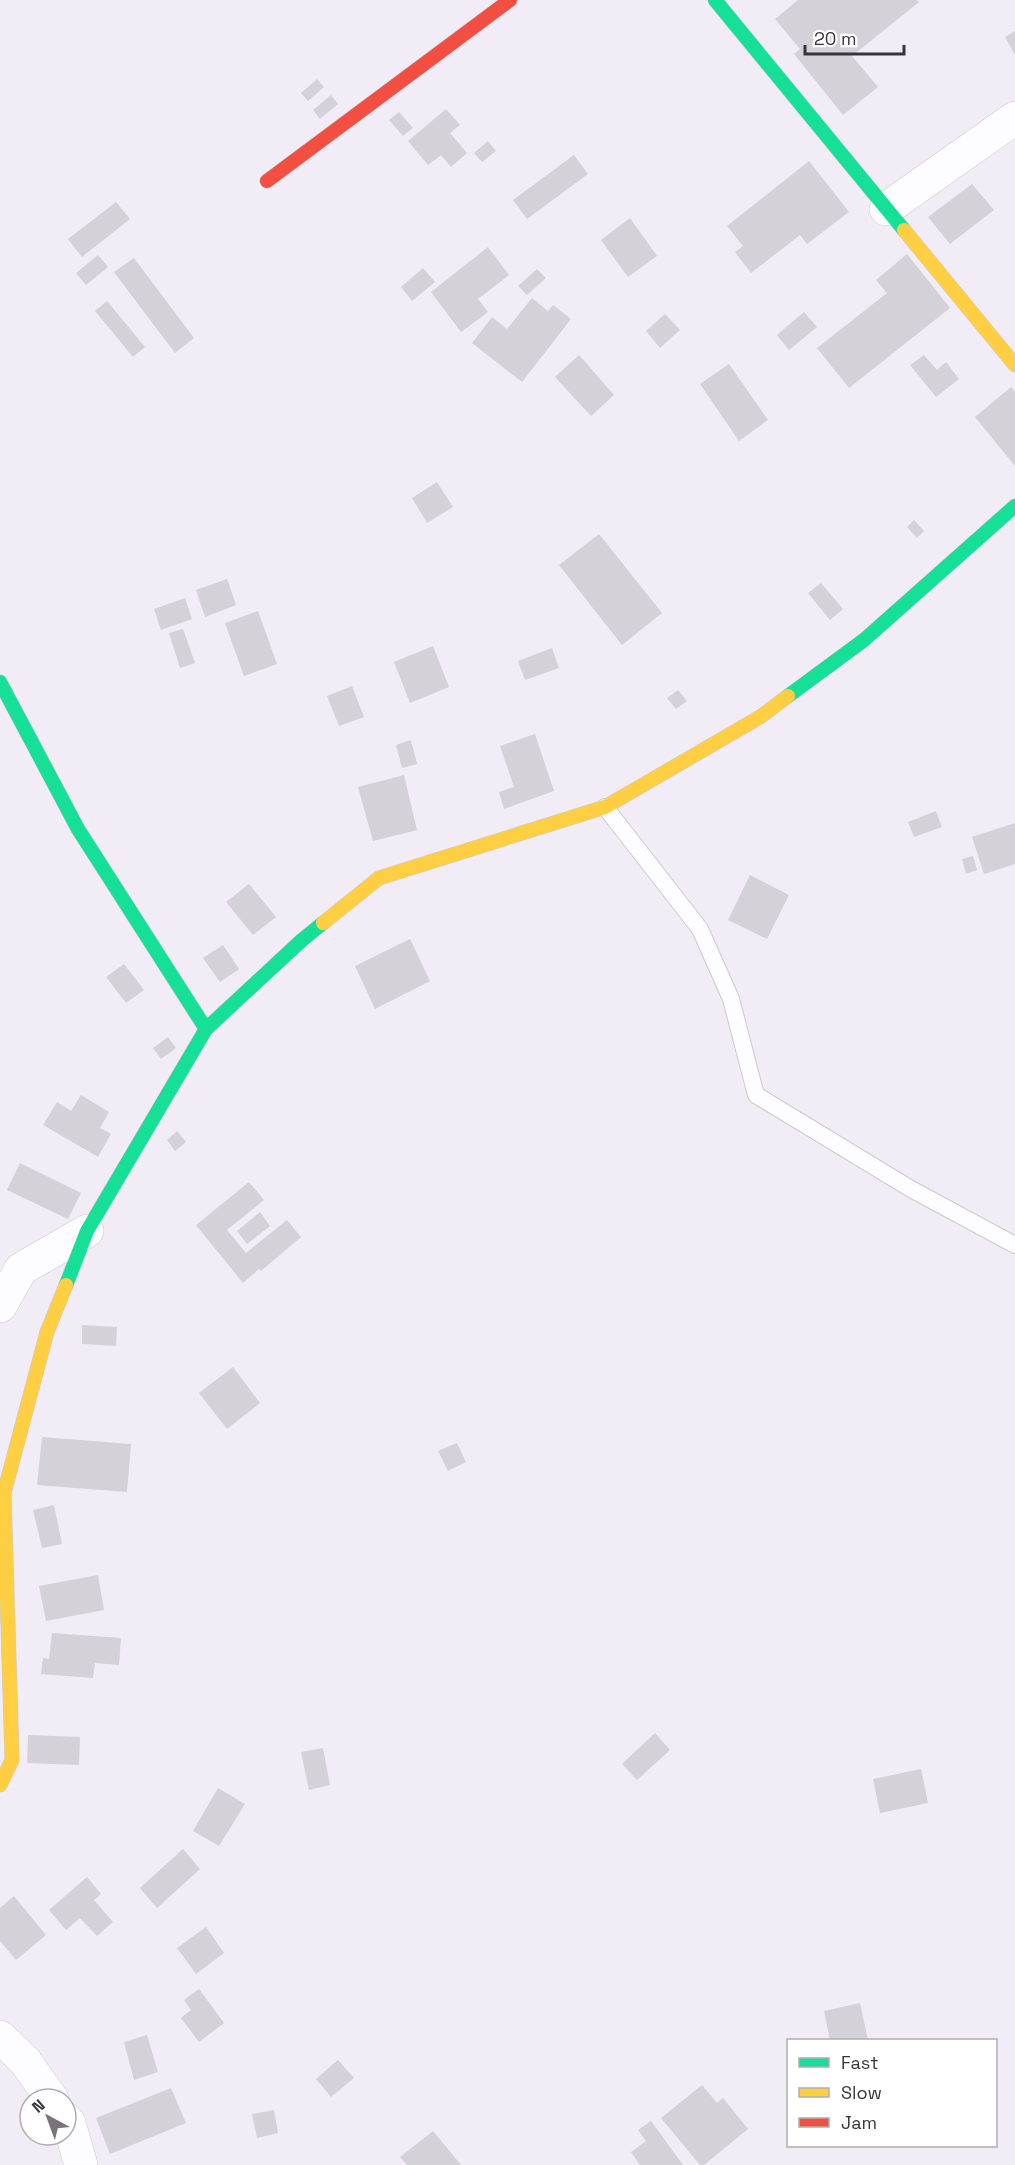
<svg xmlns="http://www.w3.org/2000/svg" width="1015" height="2165" font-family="'Space Grotesk',sans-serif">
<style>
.building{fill:#d5d1d8}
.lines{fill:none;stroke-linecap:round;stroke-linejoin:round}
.lane-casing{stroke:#cdc9d1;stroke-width:18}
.street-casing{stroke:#cdc9d1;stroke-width:34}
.fast-casing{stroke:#cdc9d1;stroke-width:15}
.slow-casing{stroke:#cdc9d1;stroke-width:15}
.jam-casing{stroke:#cdc9d1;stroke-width:15}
.lane{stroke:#fdfcfe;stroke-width:16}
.street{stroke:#fdfcfe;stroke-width:33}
.fast{stroke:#16e098;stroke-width:14}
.slow{stroke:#ffcf43;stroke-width:14}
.jam{stroke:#f24e42;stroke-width:14}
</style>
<rect width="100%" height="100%" fill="#f1ecf6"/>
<g class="building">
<path d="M 798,0 L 917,0 L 919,2 L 852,56 L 878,87 L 843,115 L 794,54 L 800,49 L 775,19 Z"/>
<path d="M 1015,31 L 1015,55 L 1005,37 Z"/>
<path d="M 317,79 L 324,87 L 308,101 L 301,93 Z"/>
<path d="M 331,95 L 338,104 L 320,119 L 313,110 Z"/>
<path d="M 446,109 L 460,125 L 450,133 L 467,153 L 451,167 L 441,155 L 428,165 L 408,141 Z"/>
<path d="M 399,112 L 413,128 L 403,136 L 389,120 Z"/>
<path d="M 488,141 L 496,151 L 482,162 L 474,153 Z"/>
<path d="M 574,155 L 588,174 L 527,219 L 513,200 Z"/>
<path d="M 809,161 L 849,212 L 807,244 L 800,235 L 751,273 L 735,252 L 743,246 L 727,226 Z"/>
<path d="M 972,184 L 994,210 L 950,244 L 928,217 Z"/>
<path d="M 116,202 L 130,219 L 82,257 L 68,239 Z"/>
<path d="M 630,218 L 657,256 L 628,277 L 601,240 Z"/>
<path d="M 488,247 L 509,275 L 478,299 L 488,312 L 461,332 L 431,292 Z"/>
<path d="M 907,254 L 950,308 L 849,388 L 817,348 L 887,293 L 876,280 Z"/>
<path d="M 98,255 L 108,267 L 86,285 L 76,273 Z"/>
<path d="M 134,258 L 194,338 L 175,353 L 114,272 Z"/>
<path d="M 423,268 L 435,282 L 412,301 L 401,287 Z"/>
<path d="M 537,269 L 546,278 L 527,295 L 518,286 Z"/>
<path d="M 532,298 L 548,311 L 553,305 L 571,319 L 522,382 L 472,343 L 492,317 L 507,329 Z"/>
<path d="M 107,301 L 145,347 L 133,357 L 95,311 Z"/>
<path d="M 804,312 L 817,327 L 789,350 L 777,335 Z"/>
<path d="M 665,314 L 680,330 L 660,348 L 646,331 Z"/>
<path d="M 579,355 L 614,395 L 591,416 L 555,377 Z"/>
<path d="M 924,355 L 937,370 L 946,362 L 959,379 L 936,397 L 910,365 Z"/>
<path d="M 729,364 L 768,420 L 739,441 L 700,384 Z"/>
<path d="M 1011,387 L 1015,392 L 1015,466 L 975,417 Z"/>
<path d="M 437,482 L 453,507 L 427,523 L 412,498 Z"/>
<path d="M 914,520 L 924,531 L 917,538 L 907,527 Z"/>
<path d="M 599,534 L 662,613 L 622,645 L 559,565 Z"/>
<path d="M 227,579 L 236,605 L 205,617 L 196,590 Z"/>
<path d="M 821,583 L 843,609 L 830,620 L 808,593 Z"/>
<path d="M 185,598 L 192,619 L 161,630 L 154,609 Z"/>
<path d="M 258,611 L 277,664 L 244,676 L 225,623 Z"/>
<path d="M 183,629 L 195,663 L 180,668 L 169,633 Z"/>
<path d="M 433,646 L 449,687 L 410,703 L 394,662 Z"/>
<path d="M 552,648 L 559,668 L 525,680 L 518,661 Z"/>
<path d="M 352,686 L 364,717 L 339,726 L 327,696 Z"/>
<path d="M 678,690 L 687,701 L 676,709 L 667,698 Z"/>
<path d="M 535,734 L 554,791 L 504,809 L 499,792 L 514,787 L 500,746 Z"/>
<path d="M 411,740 L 417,764 L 402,768 L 396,745 Z"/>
<path d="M 404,775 L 417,830 L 373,841 L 358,787 Z"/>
<path d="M 936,811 L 942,827 L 914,837 L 908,822 Z"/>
<path d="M 1015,823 L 1015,864 L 984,874 L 972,837 Z"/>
<path d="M 973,856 L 977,870 L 966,874 L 962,859 Z"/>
<path d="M 750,875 L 789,895 L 767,939 L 728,920 Z"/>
<path d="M 249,884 L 276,917 L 253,935 L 226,902 Z"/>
<path d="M 410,939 L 430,981 L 375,1009 L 355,966 Z"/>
<path d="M 223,945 L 239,969 L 220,982 L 203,958 Z"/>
<path d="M 124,964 L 144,990 L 126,1003 L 106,977 Z"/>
<path d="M 168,1037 L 176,1048 L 161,1059 L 153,1048 Z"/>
<path d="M 81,1095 L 109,1112 L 100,1128 L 111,1134 L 98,1157 L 43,1125 L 57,1102 L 71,1111 Z"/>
<path d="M 177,1131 L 186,1142 L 175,1151 L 167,1140 Z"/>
<path d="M 20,1163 L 81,1193 L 68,1219 L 7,1190 Z"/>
<path d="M 249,1182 L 264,1200 L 227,1230 L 246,1253 L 287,1220 L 301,1237 L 261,1271 L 259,1269 L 243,1283 L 196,1225 Z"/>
<path d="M 260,1212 L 270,1226 L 247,1244 L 237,1231 Z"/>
<path d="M 82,1325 L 117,1327 L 116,1346 L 82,1344 Z"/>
<path d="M 233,1367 L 260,1403 L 227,1429 L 199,1393 Z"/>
<path d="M 42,1437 L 131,1444 L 127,1492 L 37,1485 Z"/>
<path d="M 457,1443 L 466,1462 L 448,1471 L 438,1451 Z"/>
<path d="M 54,1505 L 62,1544 L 42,1548 L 33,1510 Z"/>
<path d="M 98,1575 L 104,1610 L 46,1621 L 39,1586 Z"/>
<path d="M 52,1633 L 121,1638 L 119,1665 L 95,1663 L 93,1678 L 41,1674 L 43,1658 L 49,1659 Z"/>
<path d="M 655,1733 L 670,1750 L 637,1780 L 622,1764 Z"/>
<path d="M 28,1735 L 80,1737 L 79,1765 L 27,1763 Z"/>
<path d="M 323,1748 L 330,1785 L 309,1790 L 301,1752 Z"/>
<path d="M 921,1769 L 928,1803 L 880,1813 L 873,1779 Z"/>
<path d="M 218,1788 L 245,1804 L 219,1846 L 193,1831 Z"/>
<path d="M 183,1849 L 200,1869 L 157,1908 L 140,1888 Z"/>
<path d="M 87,1877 L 101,1894 L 94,1900 L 113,1922 L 97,1936 L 80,1918 L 66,1930 L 49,1910 Z"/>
<path d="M 14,1896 L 46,1935 L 16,1960 L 0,1941 L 0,1908 Z"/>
<path d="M 206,1927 L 224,1953 L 196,1974 L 177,1948 Z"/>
<path d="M 199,1989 L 224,2023 L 199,2042 L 181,2018 L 191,2010 L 184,2000 Z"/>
<path d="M 860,2003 L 868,2040 L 830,2040 L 824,2011 Z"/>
<path d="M 147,2035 L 158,2072 L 134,2080 L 124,2042 Z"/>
<path d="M 338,2060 L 354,2078 L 331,2097 L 316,2079 Z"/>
<path d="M 702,2085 L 717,2103 L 723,2098 L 748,2129 L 704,2165 L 700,2165 L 661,2118 Z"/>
<path d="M 171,2088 L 186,2123 L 110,2154 L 96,2118 Z"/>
<path d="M 274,2110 L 278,2133 L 257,2138 L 252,2114 Z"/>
<path d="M 651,2121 L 683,2165 L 640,2165 L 631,2152 L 646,2141 L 638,2130 Z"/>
<path d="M 433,2131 L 461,2165 L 407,2165 L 400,2157 Z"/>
<path d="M 38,2135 L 61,2135 L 48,2146 Z"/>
</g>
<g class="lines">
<defs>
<path id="lane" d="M 605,807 L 700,929 L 731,999 L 756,1095 L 911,1189 L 1015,1245"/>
<g id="street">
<path d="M 886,209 L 1015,118"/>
<path d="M 0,1306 L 21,1269 L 87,1231"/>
<path d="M 0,2037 L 25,2061 L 52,2099"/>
<path d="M 66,2119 L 69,2123 L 81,2165"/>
</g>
<g id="fast">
<path d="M 715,0 L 904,230"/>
<path d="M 0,682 L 78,829 L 206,1029"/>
<path d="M 788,696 L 864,640 L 1015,506"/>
<path d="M 66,1285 L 87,1231 L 206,1029 L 302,940 L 323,923"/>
</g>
<g id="slow">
<path d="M 904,230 L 1015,365"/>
<path d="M 323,923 L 379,878 L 605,807 L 760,717 L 788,696"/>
<path d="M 0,1785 L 12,1760 L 4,1493 L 47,1332 L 66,1285"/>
</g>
<path id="jam" d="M 267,181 L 510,0"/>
</defs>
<use href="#lane" class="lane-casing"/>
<use href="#street" class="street-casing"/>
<use href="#fast" class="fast-casing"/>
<use href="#slow" class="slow-casing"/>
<use href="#jam" class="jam-casing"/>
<use href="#lane" class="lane"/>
<use href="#street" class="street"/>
<use href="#fast" class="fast"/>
<use href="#slow" class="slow"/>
<use href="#jam" class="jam"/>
</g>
<rect x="787" y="2039" width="210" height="108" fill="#ffffff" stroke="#afaeb1" stroke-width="1.5"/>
<rect x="799" y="2058" width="30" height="9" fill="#16e098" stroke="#afaeb1" stroke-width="1.5"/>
<text x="841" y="2069" font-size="18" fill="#38343b">Fast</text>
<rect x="799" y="2088" width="30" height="9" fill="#ffcf43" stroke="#afaeb1" stroke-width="1.5"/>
<text x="841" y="2099" font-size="18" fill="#38343b">Slow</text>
<rect x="799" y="2118" width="30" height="9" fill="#f24e42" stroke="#afaeb1" stroke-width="1.5"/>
<text x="841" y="2129" font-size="18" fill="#38343b">Jam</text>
<g transform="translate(48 2117) rotate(319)"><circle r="28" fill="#ffffff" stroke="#afaeb1" stroke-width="1.5"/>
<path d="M0-4.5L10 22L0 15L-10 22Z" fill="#79747c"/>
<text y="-9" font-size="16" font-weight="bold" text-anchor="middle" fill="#38343b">N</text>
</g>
<path d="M805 45v9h99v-9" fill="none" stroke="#38343b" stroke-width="3"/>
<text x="814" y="45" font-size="18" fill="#38343b" stroke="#ffffff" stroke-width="4.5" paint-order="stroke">20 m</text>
</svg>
